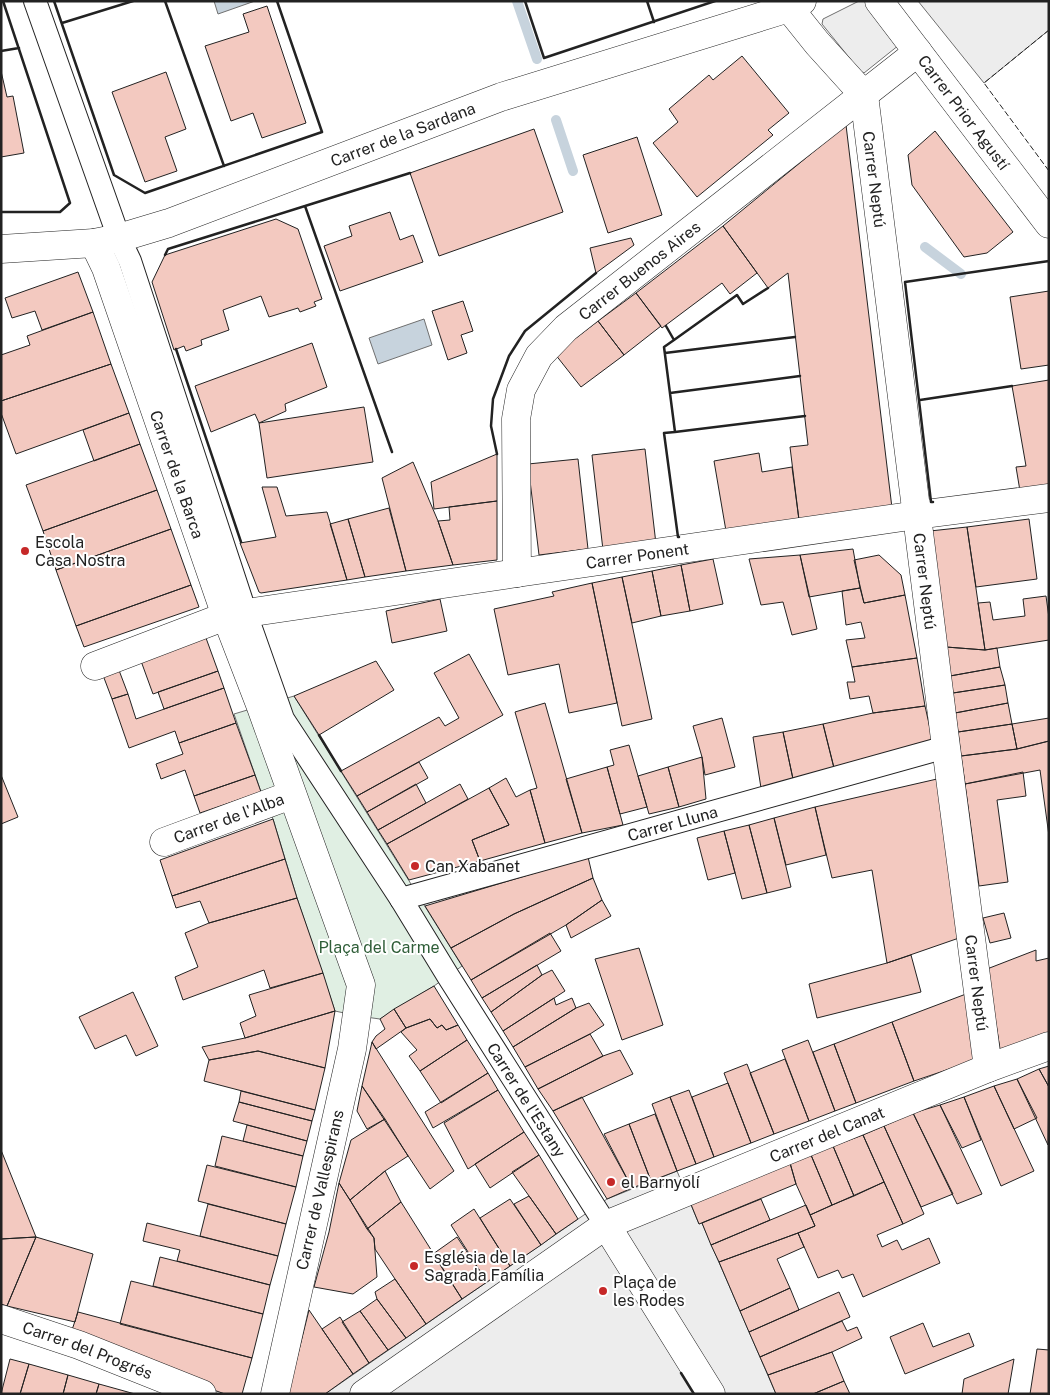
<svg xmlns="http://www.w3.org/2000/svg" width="1050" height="1395" font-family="'Public Sans',sans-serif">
	<rect width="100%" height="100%" fill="#fff"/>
	<path fill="#e0efe3" stroke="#6f6f6f" d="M294 696 462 966 434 986 380 1019 358 1016 335 1011 297 898 273 819 261 792 234 714Z"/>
	<path fill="#ededed" stroke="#6f6f6f" d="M859 1H868L899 45 864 73 860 71 822 24 823 19Z
		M918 1H1049V30L984 83Z
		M677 1171 699 1224 702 1223 776 1394H325L607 1199Z"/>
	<path fill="#c7d3dd" stroke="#6f6f6f" d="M214 1H255L218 14Z
		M424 319 432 345 378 364 369 338Z"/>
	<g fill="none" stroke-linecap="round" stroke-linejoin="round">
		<path stroke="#c7d3dd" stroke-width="10" d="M517 1 537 59
			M556 120 573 171
			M925 247 961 274"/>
	</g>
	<path fill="#f3c9c0" stroke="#222" d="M267 6 306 123 262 138 253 113 231 121 205 46 249 32 243 14Z
		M742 56 789 113 768 130 773 135 697 197 653 143 678 122 669 109 709 75 713 80Z
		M1 71 7 97 13 96 24 153 1 157Z
		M166 72 186 129 165 137 177 171 145 182 112 92Z
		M846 125 892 508 799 520 790 447 808 445 788 273 768 288 723 226Z
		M534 129 563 212 439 256 410 173Z
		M935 131 1013 232 987 253 964 257 912 185 908 155Z
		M637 137 662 215 608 233 583 155Z
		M390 212 400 240 413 235 423 262 340 291 324 246 352 236 349 226Z
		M276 219 298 229 322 299 314 302 316 306 300 312 298 308 269 317 261 296 223 310 229 330 201 340 202 345 186 351 184 346 174 350 152 282 165 255Z
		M723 226 757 273 730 294 722 283 662 328 636 293Z
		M631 238 634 245 596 273 590 248Z
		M78 272 93 312 42 330 35 311 12 318 5 298Z
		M1049 291V365L1021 369 1010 297Z
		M636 293 661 326 624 355 598 321Z
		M463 301 473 331 461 335 467 353 448 360 432 311Z
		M93 312 111 364 1 401V355L30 345 27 336Z
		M598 321 624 355 581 387 555 354Z
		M312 343 327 387 285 404 286 411 259 423 255 414 211 432 195 386Z
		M111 364 129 413 16 454 1 413V401Z
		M1049 380V486L1020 491 1016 467 1026 466 1012 386Z
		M364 407 373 462 267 478 259 423Z
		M129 413 140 444 94 461 83 430Z
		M140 444 157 490 43 531 26 485Z
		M645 449 656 544 603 550 592 455Z
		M759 453 762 472 792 467 799 520 726 531 714 461Z
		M497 454V501L434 509 431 482Z
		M578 459 588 549 539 555 528 464Z
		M413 462 438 521 453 565 406 571 382 478Z
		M262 487H277L286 516 327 512 347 580 261 593 259 592 240 543 276 537Z
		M157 490 171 529 56 570 43 531Z
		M497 501V560L453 565 438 521 450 520 449 507Z
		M389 508 406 571 365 577 348 519Z
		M348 519 365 577 347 580 330 524Z
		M1029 519 1037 579 976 587 967 527Z
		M967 527 985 650 946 647 930 531Z
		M171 529 191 585 76 626 56 570Z
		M853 549 860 588 809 597 800 555Z
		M800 555 817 629 792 635 783 602 761 605 749 559Z
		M879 555 901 575 905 595 864 603 854 560Z
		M713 559 723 604 690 611 681 565Z
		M681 565 690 611 661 616 652 571Z
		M652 571 661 616 632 623 622 577Z
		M622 577 652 719 622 726 592 583Z
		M592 583 617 703 569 713 559 664 508 675 494 609 554 596 552 592Z
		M191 585 199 607 84 647 76 626Z
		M860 588 864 603 905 595 917 658 852 667 846 640 865 638 861 622 846 625 842 591Z
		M1046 596 1049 618V640L985 650 978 603 990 602 993 620 1025 616 1023 599Z
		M440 599 447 631 392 643 386 611Z
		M206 638 218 671 153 694 141 661Z
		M946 647 985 650 997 648 1000 667 950 676Z
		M469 654 503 715 357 796 341 771 439 717 445 726 459 718 434 673Z
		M917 658 925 706 873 713 869 696 850 699 847 682H855L852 667Z
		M376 661 394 690 319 735 294 696Z
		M117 665 128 694 112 699 101 670Z
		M1000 667 1005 685 953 693 950 676Z
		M218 671 224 688 164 709 158 692Z
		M1005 685 1008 703 955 713 953 693Z
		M224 688 236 723 179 743 175 731 129 748 112 699 128 694 136 719Z
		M545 703 582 833 545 843 530 790 537 788 515 712Z
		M1008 703 1012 724 958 732 955 713Z
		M925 706 933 742 834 768 823 724 873 713Z
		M722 718 735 767 705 775 702 757 693 726Z
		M1049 718V741L1017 749 1012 724Z
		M236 723 255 775 194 796 185 770 161 779 156 764 183 754 179 743Z
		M823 724 834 768 793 779 783 732Z
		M1012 724 1017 749 961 756 958 732Z
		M783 732 793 779 761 788 753 737Z
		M1049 741V836L1040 770 965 784 961 756 1017 749Z
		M629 745 647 807 620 814 607 767 614 765 610 750Z
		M702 757 706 799 679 807 668 767Z
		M419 762 428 778 367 812 357 796Z
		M607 767 623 825 582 833 566 779Z
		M668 767 679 807 649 814 638 776Z
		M1023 772 1026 796 997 800 1008 882 979 886 965 784Z
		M1 775 18 817 1 824Z
		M255 775 261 792 200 813 194 796Z
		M506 778 516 797 530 790 545 843 480 861 472 840 509 825 489 788Z
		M937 779 959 938 887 963 872 870 832 878 815 807Z
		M416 784 426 803 378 830 367 812Z
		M460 784 468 799 387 844 378 830Z
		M489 788 509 825 472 840 480 861 409 880 387 844Z
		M815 807 826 855 786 865 774 818Z
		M774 818 791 887 767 893 749 825Z
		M273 819 285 859 172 896 160 860Z
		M749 825 767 893 742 899 724 831Z
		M724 831 735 873 708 880 697 838Z
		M588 857 593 878 514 914 451 948 425 906Z
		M285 859 297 898 209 923 200 901 176 908 172 896Z
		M593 878 602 900 566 925 471 980 451 948 514 914Z
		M297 898 323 973 270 988 264 970 183 1000 175 977 198 967 185 933 209 923Z
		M602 900 611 916 571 938 566 925Z
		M1004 913 1011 938 990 943 983 918Z
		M550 933 561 951 482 998 471 980Z
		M639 948 663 1025 622 1040 595 959Z
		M1036 950V961L1049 958V1032L1001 1055 987 969Z
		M911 955 921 992 817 1018 809 984 887 963Z
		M537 965 542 975 491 1012 482 998Z
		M552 970 565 991 503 1031 491 1012 542 975Z
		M323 973 335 1011 245 1038 240 1023 256 1016 249 995Z
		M434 986 458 1025 446 1030 442 1025 437 1028 430 1019 406 1028 394 1009Z
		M133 992 158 1046 136 1056 126 1035 95 1049 79 1017Z
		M966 994 976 1060 914 1081 892 1022Z
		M554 998 556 1005 572 998 576 1008 513 1047 503 1031Z
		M589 1003 604 1025 590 1034 525 1067 513 1047 576 1008Z
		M394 1009 406 1028 376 1049 372 1042 376 1036 385 1029 380 1019Z
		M335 1011 325 1068 258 1051 209 1060 202 1047 245 1038Z
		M430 1019 437 1028 442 1025 446 1030 458 1025 467 1040 420 1071 409 1056 417 1050 401 1032 406 1028Z
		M892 1022 914 1081 856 1103 834 1044Z
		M590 1034 603 1056 538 1089 525 1067Z
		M467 1040 488 1073 441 1103 420 1071Z
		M808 1040 835 1111 809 1121 782 1050Z
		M372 1042 454 1171 430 1189 362 1086Z
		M834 1044 856 1103 835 1111 813 1052Z
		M620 1050 633 1074 553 1111 538 1089 603 1056Z
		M258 1051 325 1068 315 1110 204 1081 209 1060Z
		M785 1059 809 1121 774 1134 750 1073Z
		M747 1064 774 1134 751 1143 724 1073Z
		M1049 1066V1087L1039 1069Z
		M1039 1069 1049 1087 1048 1145 1017 1079Z
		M488 1073 498 1090 433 1128 425 1112Z
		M1017 1079 1037 1118 1014 1129 994 1086Z
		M728 1083 751 1143 714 1157 692 1097Z
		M362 1086 385 1119 367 1129 357 1111Z
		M994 1086 1034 1171 1001 1186 964 1097Z
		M498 1090 524 1132 468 1169 444 1123Z
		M689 1090 714 1157 696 1164 670 1097Z
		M241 1091 315 1110 312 1121 239 1102Z
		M582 1097 632 1188 607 1199 553 1111Z
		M670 1097 696 1164 677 1171 652 1104Z
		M964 1097 981 1140 962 1148 940 1105Z
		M239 1102 312 1121 307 1141 233 1121Z
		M940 1105 982 1194 957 1204 913 1113Z
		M913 1113 953 1194 921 1207 884 1126Z
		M655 1114 677 1171 651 1181 629 1124Z
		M385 1119 408 1156 385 1171 350 1200 339 1183 351 1140Z
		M629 1124 651 1181 632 1188 604 1134Z
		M247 1125 307 1141 303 1156 243 1141Z
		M884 1126 924 1214 903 1224 863 1135Z
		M524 1132 539 1155 490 1188 475 1164Z
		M863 1135 884 1182 854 1196 833 1146Z
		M222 1136 303 1156 296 1187 215 1166Z
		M833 1146 854 1196 832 1205 811 1155Z
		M1 1150 36 1237 1 1239Z
		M539 1155 578 1219 556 1234 512 1172Z
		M811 1155 832 1205 810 1215 796 1184 790 1163Z
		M790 1163 796 1184 699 1224 690 1202Z
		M207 1165 296 1187 286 1224 198 1201Z
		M385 1171 401 1202 367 1229 350 1200Z
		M884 1182 903 1224 877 1235 882 1247 897 1240 902 1250 929 1238 940 1263 863 1297 853 1274 842 1278 838 1270 818 1278 798 1233 815 1226 810 1215Z
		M339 1183 374 1238 377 1277 353 1294 314 1287 329 1232Z
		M529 1196 556 1234 541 1245 514 1204Z
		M510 1199 541 1245 510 1266 480 1218Z
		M761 1199 770 1220 711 1245 702 1223Z
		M401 1202 462 1299 426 1324 395 1279 375 1249 374 1238 367 1229Z
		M208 1204 286 1224 278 1256 200 1236Z
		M806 1205 815 1226 798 1233 719 1262 711 1245Z
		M474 1209 510 1266 487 1282 451 1225Z
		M147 1223 278 1256 270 1285 177 1261 180 1250 143 1241Z
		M798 1233 804 1247 777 1259 790 1288 740 1311 719 1262Z
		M36 1237 7 1306 1 1304V1239Z
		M36 1237 93 1254 75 1322 7 1306Z
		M457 1237 487 1282 462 1299 433 1254Z
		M160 1257 270 1285 263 1314 153 1286Z
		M395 1279 426 1324 406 1338 377 1299 375 1292Z
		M131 1281 263 1314 252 1358 120 1324Z
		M790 1288 799 1310 749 1332 740 1311Z
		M839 1292 850 1317 760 1357 749 1332Z
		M377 1299 406 1338 388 1350 360 1311Z
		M309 1310 353 1374 325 1394H288Z
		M360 1311 388 1350 369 1363 342 1322Z
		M78 1312 252 1358 242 1394H225L69 1339Z
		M340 1317 369 1363 353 1374 322 1329Z
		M842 1321 847 1331 857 1327 862 1338 832 1352 768 1375 760 1357Z
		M923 1323 933 1347 969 1333 974 1346 905 1374 890 1337Z
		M1037 1349 1049 1350V1394H1030Z
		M832 1352 844 1381 813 1394H776L768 1375Z
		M10 1359 29 1364 20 1394H1Z
		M1014 1359 1008 1394H962L964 1379Z
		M29 1364 68 1375 63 1394H20Z
		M68 1375 99 1384 96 1394H63Z
		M844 1381 850 1394H813Z
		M99 1384 135 1394H96Z"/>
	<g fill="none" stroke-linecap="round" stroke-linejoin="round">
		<defs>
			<g id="pedestrian">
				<path id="s1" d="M35 1 119 238 130 261 246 614 283 719 401 899 448 976 606 1225"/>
				<path id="s2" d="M401 899 946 747"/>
			</g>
			<g id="minor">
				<path id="s3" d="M879 1 1049 224"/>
				<path id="s4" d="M789 8 817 43 864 95 946 747 988 1068"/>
				<path id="s5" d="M94 243 106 268 226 616 261 707 361 985 352 1049 275 1394"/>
				<path id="s6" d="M517 573 516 419 521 390 539 356 566 328 918 52"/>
				<path id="s7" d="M95 666 226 616 517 573 917 515 1049 498"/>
				<path id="s8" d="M164 842 291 795"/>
				<path d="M606 1225 711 1394"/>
				<path id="s9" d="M1 1319 79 1345 202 1394"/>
				<path id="s10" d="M364 1394 606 1225 988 1068 1049 1046"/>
			</g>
			<g id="tertiary">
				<path id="s11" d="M1 249 94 243 119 238 169 223 501 97 789 8 802 1"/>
			</g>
		</defs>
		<use href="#pedestrian" stroke="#222" stroke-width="24"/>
		<use href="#minor" stroke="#222" stroke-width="29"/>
		<use href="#tertiary" stroke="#222" stroke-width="29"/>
		<use href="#pedestrian" stroke="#fff" stroke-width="22"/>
		<use href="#minor" stroke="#fff" stroke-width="28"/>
		<use href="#tertiary" stroke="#fff" stroke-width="28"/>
		<path stroke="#222" stroke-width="1" stroke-dasharray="6 2.5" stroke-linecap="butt" d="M1049 30 984 83 1049 171"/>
		<path stroke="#222" stroke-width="2.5" d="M54 1 114 175 145 193 322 132 277 1
			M165 1 224 166
			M525 1 544 58 715 1
			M647 1 654 22
			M62 23 133 1
			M1 51 19 48
			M1 212H60L70 203 3 1
			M165 255 168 249 305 206
			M666 326 674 340 737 295 743 304 768 288
			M674 340 664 347 675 432 664 433 678 537H679
			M176 349 241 542
			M665 353 795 337
			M670 393 800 376
			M920 400 1012 386
			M675 432 805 416
			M392 452 305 206 410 173
			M497 454 491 426 493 399 509 356 525 331 596 273
			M933 502H931L905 282 1049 261
			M319 735 341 771
			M681 1373 694 1394"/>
	</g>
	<g fill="#c62828" stroke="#fff" stroke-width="2">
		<circle cx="25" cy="551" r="5"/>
		<circle cx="415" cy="866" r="5"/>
		<circle cx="611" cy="1182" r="5"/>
		<circle cx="414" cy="1266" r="5"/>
		<circle cx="603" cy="1291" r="5"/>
	</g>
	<g text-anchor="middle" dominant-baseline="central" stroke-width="4" stroke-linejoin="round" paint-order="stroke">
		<g font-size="16" fill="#222" stroke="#fff">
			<text stroke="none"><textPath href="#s3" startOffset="140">Carrer Prior Agustí</textPath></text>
			<text stroke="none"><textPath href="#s11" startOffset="421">Carrer de la Sardana</textPath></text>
			<text stroke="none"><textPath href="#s4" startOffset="200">Carrer Neptú</textPath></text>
			<text stroke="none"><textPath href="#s6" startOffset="354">Carrer Buenos Aires</textPath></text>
			<text stroke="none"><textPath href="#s5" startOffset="246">Carrer de la Barca</textPath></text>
			<text stroke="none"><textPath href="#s7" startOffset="556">Carrer Ponent</textPath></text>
			<text stroke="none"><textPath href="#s4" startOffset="605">Carrer Neptú</textPath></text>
			<text stroke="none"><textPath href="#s8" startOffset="69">Carrer de l'Alba</textPath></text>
			<text stroke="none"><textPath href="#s2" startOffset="282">Carrer Lluna</textPath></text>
			<text stroke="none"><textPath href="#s4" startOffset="1010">Carrer Neptú</textPath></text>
			<text stroke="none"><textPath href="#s1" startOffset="1212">Carrer de l'Estany</textPath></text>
			<text stroke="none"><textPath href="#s10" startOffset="534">Carrer del Canat</textPath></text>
			<text transform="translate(320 1190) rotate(-77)">Carrer de Vallespirans</text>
			<text stroke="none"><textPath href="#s9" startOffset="92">Carrer del Progrés</textPath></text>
		</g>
		<g font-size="16" fill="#222" stroke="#fff" text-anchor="start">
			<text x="35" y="542">Escola<tspan x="35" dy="18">Casa Nostra</tspan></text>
			<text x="425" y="866">Can Xabanet</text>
			<text x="621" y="1182">el Barnyolí</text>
			<text x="424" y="1257">Església de la<tspan x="424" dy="18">Sagrada Família</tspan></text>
			<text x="613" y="1282">Plaça de<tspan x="613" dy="18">les Rodes</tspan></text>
		</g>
		<g font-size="16" fill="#2f5e38" stroke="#fff">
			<text x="379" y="947">Plaça del Carme</text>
		</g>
	</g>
	<rect width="1050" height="1395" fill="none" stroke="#222222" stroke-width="5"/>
</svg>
